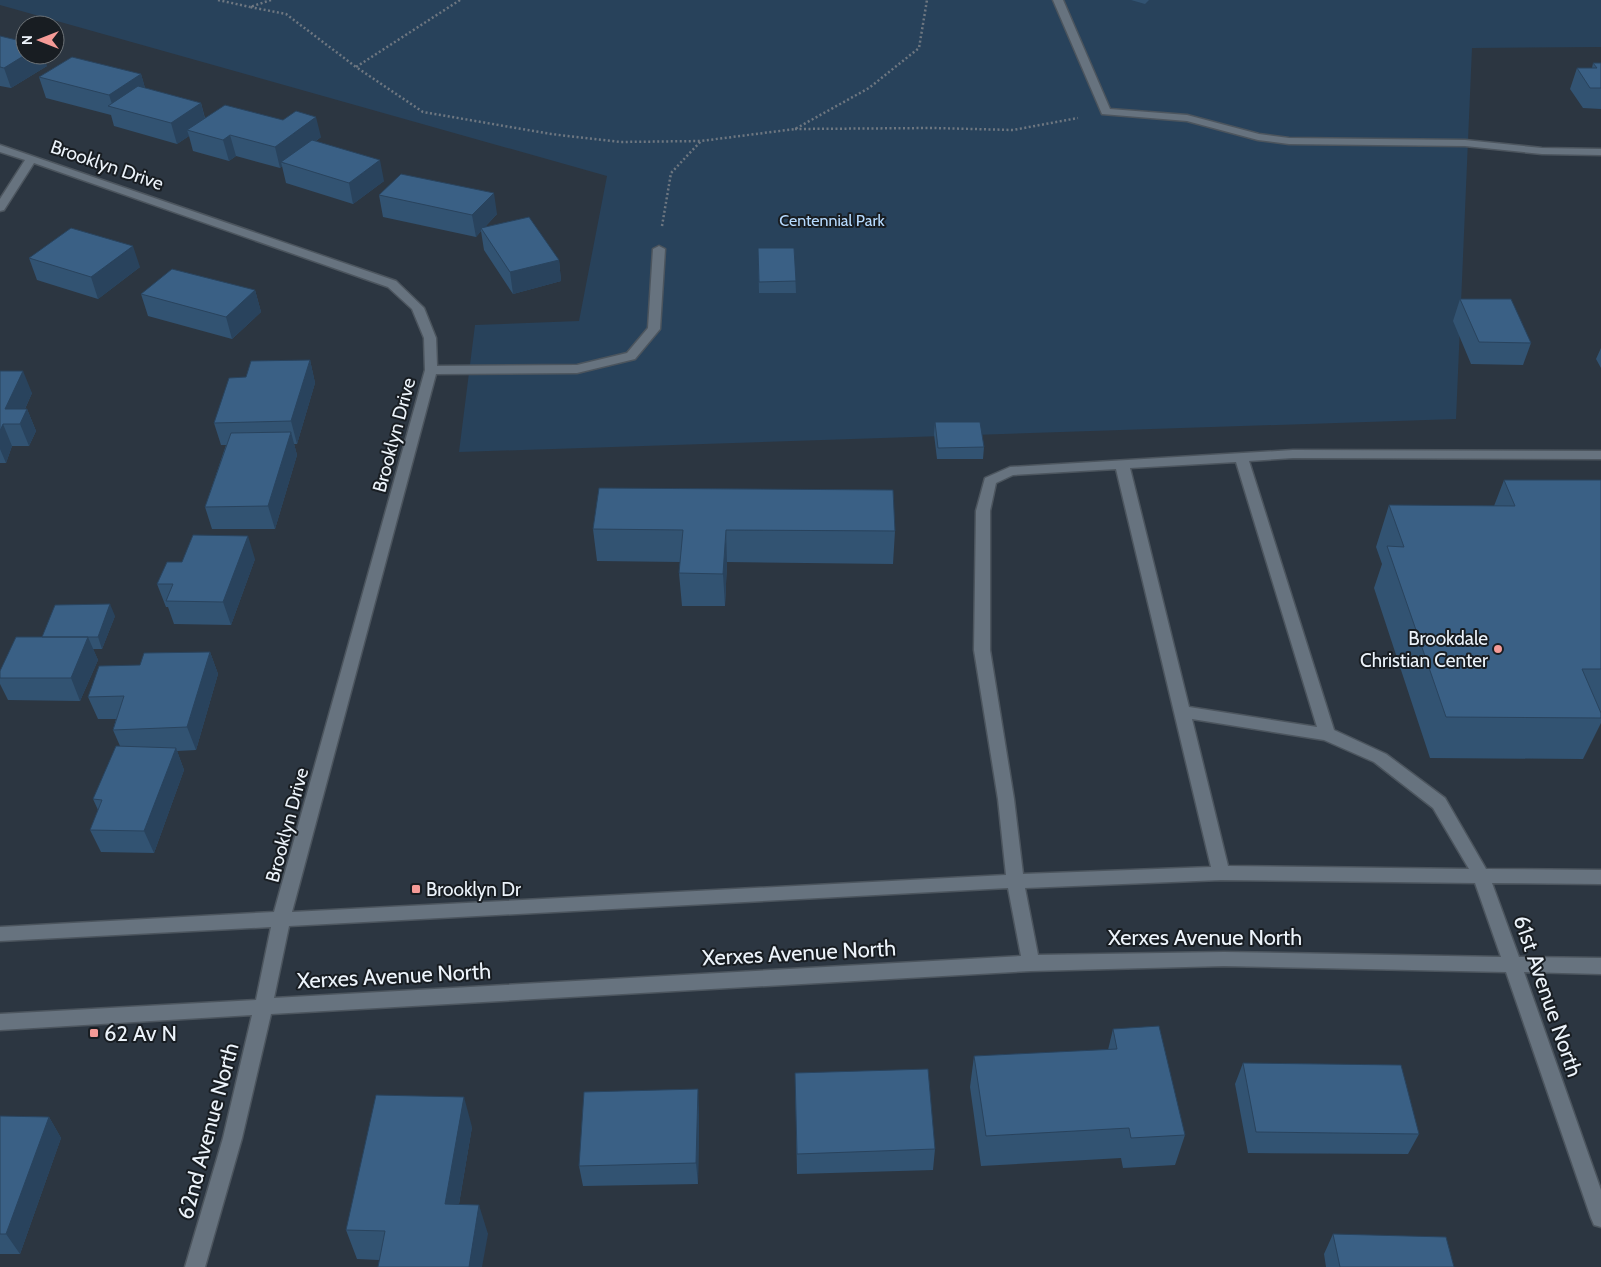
<svg xmlns="http://www.w3.org/2000/svg" width="1601" height="1267" font-family="Cabin,sans-serif">
	<rect width="100%" height="100%" fill="#2c3641"/>
	<path fill="#28425b" d="M0 0H1601V47L1472 48 1456 419 459 452 475 325 579 321 607 176 0 5Z"/>
	<g fill="none" stroke-linecap="round" stroke-linejoin="round">
		<defs>
			<path id="minor" d="M1053 0H1063L1110 109 1187 115 1259 134 1289 138 1465 140 1542 148 1601 149V155L1542 154 1465 146 1289 144 1258 140 1187 121 1102 114Z
				M0 145 396 281 424 308 436 338 437 366 577 365 627 353 648 328 653 249 659 246 665 249 660 329 635 359 577 373 436 374 292 912 1006 875 998 799 974 650 976 511 985 478 1010 467 1293 450 1601 451V459L1293 458 1249 461 1334 730 1386 754 1445 798 1486 869 1601 870V884L1492 883 1519 957 1601 958V974L1524 972 1601 1190V1227L1594 1225 1591 1218 1506 972 1224 966 1031 971 271 1014 242 1138 205 1267H185L223 1138 252 1015 0 1030V1014L256 1000 271 927 0 941V927L274 912 425 370 424 338 412 309 388 287 34 163 4 210 0 211V199L25 160 0 152ZM1236 462 1317 727 1189 707 1130 468ZM1116 469 1211 867 1023 874 1014 799 990 650V511L996 483 1013 475ZM1192 719 1324 740 1374 762 1433 808 1469 869 1228 866ZM1221 880 1475 883 1501 957 1224 952 1038 955 1025 888ZM1008 888 1021 956 274 998 289 926Z"/>
		</defs>
		<use href="#minor" stroke="#4c555e" stroke-width="3"/>
		<path stroke="#6e7781" stroke-width="2.5" stroke-dasharray="2 2.5" stroke-linecap="butt" d="M218 0 250 7
			M271 0 250 7 286 14 356 67
			M460 0 356 67 423 112 551 134 620 142 701 141
			M795 129 933 128 1013 130 1078 118
			M662 226 671 173 701 141 795 129 869 88 919 48 927 0"/>
		<use href="#minor" fill="#67737f" fill-rule="evenodd"/>
	</g>
	<path fill="#325372" d="M1131 0H1149L1145 4Z
		M0 36 47 66 11 88 0 86Z
		M1593 63H1601V109L1583 108 1570 89 1577 68H1592Z
		M141 74 145 88 201 103 205 118 321 137 316 141 384 181 353 204 286 183 282 166 280 168 236 156 229 161 193 151 189 136 177 144 114 126 111 115 46 98 39 77Z
		M379 195 497 214 484 228 559 260 561 281 513 294 484 250 481 231 476 237 383 217Z
		M758 248H794L796 293H759Z
		M29 258 140 267 98 299 37 280Z
		M255 290 261 312 232 339 148 316 141 294Z
		M1460 299 1531 343 1523 365 1471 364 1453 321Z
		M1601 348V368L1596 359Z
		M310 360 315 383 297 444H294L297 455 275 529H212L205 507 226 445H221L214 423 246 377Z
		M0 371 32 393 25 409H27L36 431 29 446H12L6 463H0Z
		M935 422 984 447 983 459H937L934 434Z
		M1504 480H1601V711H1600L1601 713V723L1583 759 1430 758 1374 588 1382 564 1376 547 1389 505 1494 506Z
		M593 529 895 531 893 564 727 562 725 606H682L679 573 680 562 597 561Z
		M255 559 231 625 174 624 168 607H166L157 584 182 562Z
		M115 616 102 649H93L98 660 80 701 8 700 0 684V671L42 637Z
		M210 652 218 674 196 750 177 751 184 770 154 853 101 852 90 830 98 810 93 799 120 746 113 730 116 719H98L88 697 140 665Z
		M1113 1029 1185 1135 1175 1165 1123 1168 1121 1158 981 1166 970 1087 974 1056 1108 1050Z
		M1243 1063 1419 1134 1408 1154 1248 1153 1235 1084Z
		M795 1073 935 1149 933 1170 797 1174Z
		M699 1110 698 1184 583 1186 579 1166Z
		M0 1116 49 1117 61 1138 20 1254H0Z
		M472 1127 459 1204 488 1234 379 1260 357 1259 346 1230Z
		M1333 1234 1454 1267H1326L1324 1254Z"/>
	<path fill="#29435d" d="M25 55H43L47 66 11 88 4 68Z
		M141 74 147 95 113 107 109 95Z
		M201 103 206 124 187 130 189 136 177 144 171 123Z
		M316 117 321 137 285 164 281 162 282 166 280 168 275 147Z
		M230 135 236 156 229 161 223 140Z
		M380 160 384 181 353 204 349 183Z
		M494 193 497 214 482 230 481 228V231L476 237 472 215Z
		M133 246 140 267 98 299 91 277Z
		M559 260 561 281 513 294 510 272Z
		M255 290 261 312 232 339 226 317Z
		M310 360 315 383 297 444 291 421Z
		M23 371 32 393 18 424 5 409Z
		M27 409 36 431 29 446 20 424Z
		M3 424 12 446 6 463 0 449V431Z
		M291 432 297 455 275 529 268 506Z
		M726 530 727 562 725 606 723 574Z
		M248 536 255 559 231 625 223 602Z
		M110 604 115 616 102 649 98 637Z
		M88 637 98 660 80 701 71 678Z
		M210 652 218 674 196 750 187 727Z
		M176 748 184 770 154 853 144 831Z
		M698 1089 699 1110 698 1184 696 1163Z
		M464 1097 472 1127 454 1233 445 1204Z
		M49 1117 61 1138 20 1254 6 1234Z
		M479 1205 488 1234 482 1267H469Z"/>
	<path fill="#3a6085" stroke="#29435d" d="M0 36 25 42V55L4 68 0 67Z
		M72 57 141 74 109 95 39 77Z
		M1593 63H1601V88H1590L1577 68H1597Z
		M138 86 201 103 171 123 108 106Z
		M225 105 283 120 296 111 316 117 275 147 230 135 223 140 187 130Z
		M312 140 380 160 349 183 281 162Z
		M401 174 494 193 472 215 379 195Z
		M529 217 559 260 510 272 481 228Z
		M71 228 133 246 91 277 29 258Z
		M758 248H794L796 281 759 282Z
		M172 269 255 290 226 317 141 294Z
		M1460 299H1511L1531 343 1479 342Z
		M310 360 291 421 214 423 229 378 246 377 251 361Z
		M0 371H23L5 409H27L20 424H3L0 431Z
		M935 422H980L984 447 938 448Z
		M291 432 268 506 205 507 231 433Z
		M1504 480H1601V669H1582L1601 713V718L1446 717 1387 546 1404 547 1389 505 1515 506Z
		M599 488 893 490 895 531 726 530 723 574 679 573 683 530 593 529Z
		M193 535 248 536 223 602 166 601 173 584H157L167 562H182Z
		M110 604 98 637H42L55 605Z
		M16 637H88L71 678H0V671Z
		M210 652 187 727 113 730 124 696 88 697 99 666 140 665 144 653Z
		M116 746 176 748 144 831 90 830 102 800 93 799Z
		M1159 1026 1185 1135 1131 1138 1129 1128 986 1136 974 1056 1117 1049 1113 1029Z
		M1243 1063 1401 1065 1419 1134 1256 1132Z
		M928 1069 935 1149 797 1154 795 1073Z
		M698 1089 696 1163 579 1166 584 1092Z
		M376 1095 464 1097 445 1204 479 1205 469 1267H378L385 1231 346 1230Z
		M0 1116 49 1117 6 1234H0Z
		M1333 1234 1446 1237 1454 1267H1340Z"/>
	<g fill="#f59b97" stroke="#181d22" stroke-width="2">
		<circle cx="1498" cy="649" r="5"/>
		<rect x="411" y="884" width="10" height="10" rx="2.5"/>
		<rect x="89" y="1028" width="10" height="10" rx="2.5"/>
	</g>
	<g text-anchor="middle" dominant-baseline="central" stroke-width="4" stroke-linejoin="round" paint-order="stroke">
		<g font-size="16" fill="#b7dbff" stroke="#181d22">
			<text x="832" y="220">Centennial Park</text>
		</g>
		<g font-size="19" fill="#ecf3fa" stroke="#181d22">
			<text transform="translate(107 165) rotate(19)">Brooklyn Drive</text>
			<text transform="translate(394 435) rotate(-75)">Brooklyn Drive</text>
			<text transform="translate(287 825) rotate(-75)">Brooklyn Drive</text>
		</g>
		<g font-size="19" fill="#ecf3fa" stroke="#181d22" text-anchor="end">
			<text x="1488" y="638">Brookdale<tspan x="1488" dy="22">Christian Center</tspan></text>
			<text x="426" y="889" text-anchor="start">Brooklyn Dr</text>
		</g>
		<g font-size="22" fill="#ecf3fa" stroke="#181d22">
			<text x="1205" y="937">Xerxes Avenue North</text>
			<text transform="translate(799 953) rotate(-3)">Xerxes Avenue North</text>
			<text transform="translate(394 976) rotate(-3)">Xerxes Avenue North</text>
			<text transform="translate(1548 996) rotate(71)">61st Avenue North</text>
			<text transform="translate(208 1131) rotate(-75)">62nd Avenue North</text>
		</g>
		<g font-size="22" fill="#ecf3fa" stroke="#181d22" text-anchor="start">
			<text x="104" y="1033">62 Av N</text>
		</g>
	</g>
	<g transform="translate(40 40) rotate(270)"><circle r="24" fill="#181d22" stroke="#6d7378"/>
	<path d="M0-4L9 19L0 12L-9 19Z" fill="#f59b97"/>
	<text y="-8" font-size="14" font-weight="bold" text-anchor="middle" fill="#ecf3fa">N</text>
	</g>
</svg>
